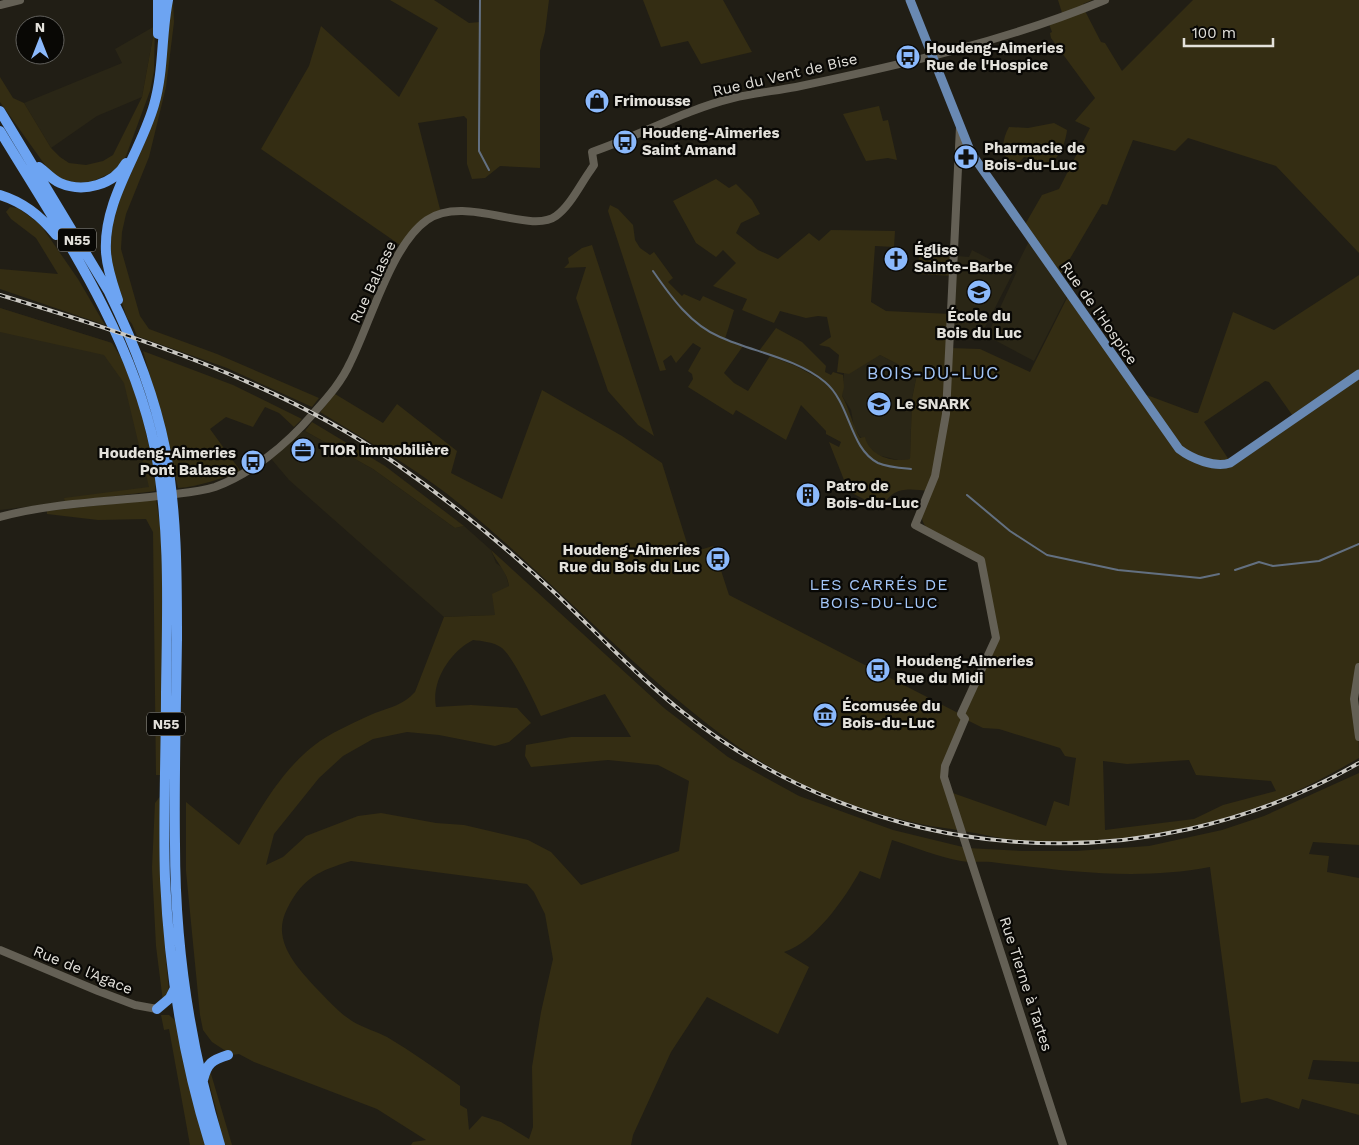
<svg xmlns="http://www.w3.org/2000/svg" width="1359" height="1145" font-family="'Work Sans',sans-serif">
	<rect width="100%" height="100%" fill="#211e15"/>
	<path fill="#2a2616" d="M155 26 142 97 97 116 51 148 24 103 122 63 115 49Z
		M1029 241 1067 296 1034 361 987 336 1017 271 1015 269 982 333 953 332 957 256 969 257 972 250 1001 265 1002 263 1015 269Z
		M0 308 112 343 126 366 156 478 155 491 0 510Z
		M880 355 917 374 912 399 910 459 902 461 877 455 867 447 854 427 851 410 842 396 845 361Z
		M305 431 373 469 455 528 464 526 491 550 496 563 504 569 509 586 495 615 444 617 289 480 268 455 295 434Z"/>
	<path fill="#342d13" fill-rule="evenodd" d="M171 0H173L174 22 166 87 149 157 126 214 122 232 121 249 140 316 149 329 217 354 319 398 312 407 227 368 137 336 132 324 127 318 114 279 109 249 114 210 153 115Z
		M390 0H434L469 23 480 22V0H549L545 32 540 51V168L500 166 485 178 472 179 467 164V119L464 116 418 123 441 213 434 216 403 247 261 149 309 66 321 26 399 97 438 28Z
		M643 0H723L752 52 701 64 688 41 661 47Z
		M1058 0H1092L1083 4 1084 9 1101 42 1105 43 1122 71 1193 0H1359V253L1276 166 1188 138 1175 151 1133 140 1107 205 1102 204 1058 279 1023 228 1042 195 1059 189 1090 128 1075 121 1095 98 1051 38 1050 33 1052 32 1048 21 1063 16Z
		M155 26 154 71 150 91 126 156 115 171 91 182 76 183 63 180 50 172 0 102V77L13 98 24 103 51 148 60 157 69 163 86 165 103 161 113 155 142 97Z
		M879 106 883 121 888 120 897 160 888 158 866 161 843 114Z
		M1054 123 1067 130C1066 140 1060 161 1048 162 1041 163 1032 158 1024 157L1016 166 1009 163C1001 152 1002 139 1009 127L1028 128Z
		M716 179 729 188 736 184 752 200 760 214 741 223 736 233 758 250 778 259 809 233 819 241 831 230 895 231 894 247 875 246 871 302 886 311 951 314 949 348 980 349 1030 372 1069 294 1136 391 1195 413H1198L1233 312 1274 330 1359 275V667L1357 671 1359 758C1333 773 1307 787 1279 799 1201 831 1111 845 1027 841 1005 840 984 834 962 831 948 828 934 827 921 824 858 811 792 784 740 748 633 673 548 573 446 493 406 463 363 438 320 412L335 394 383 423 397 404 457 451 451 473 502 499 542 390 622 436 662 463 690 553 713 546 729 595 960 714 996 638 981 560C967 552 921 535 922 517 922 509 928 499 930 491 906 489 894 486 881 508L850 492 851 489 846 485 829 442 839 447 841 442 826 434V431L801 405 786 440 736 410 733 415 688 387 693 379 692 374 688 371 701 348 693 343 676 363 671 355 663 361 666 370 660 371 608 211 610 205 618 209 633 225 635 240 640 248 650 255 654 252 673 278 668 282 682 296 684 294 700 301 703 296 734 310 725 339 743 346 724 373 734 383 748 391 770 356 796 366 825 382 797 365 759 351 776 328 802 342 826 366 825 372 831 375 833 372 843 375 844 387 842 396C850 410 852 424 860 438L865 437C869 456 893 463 910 459L912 399 917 374 880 355 849 374 837 372 839 355 829 347 819 345 831 337 827 317 818 316 806 318 780 311 774 323 742 310 747 299 713 286 736 263 723 250 716 257 696 243 673 201ZM1265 381 1269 382 1295 419 1231 463 1204 422ZM965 719 983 728 999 729 1060 748 1065 756 1076 758 1069 806 1054 801 1046 826 947 791 945 766ZM1189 760 1196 775 1271 781 1276 791 1223 805 1194 819 1105 830 1103 761 1127 764Z
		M10 207 18 208 40 224 78 279 105 325 0 289V269L58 274 36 238 11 219 6 212Z
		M592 245 654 436 638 425 608 391 576 298 586 267 564 268 569 263 568 258 582 248Z
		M919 249 954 251 953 276 918 274Z
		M0 308 112 343 126 366 139 401 156 478 155 491 65 502 64 498 149 487 124 383 104 355 0 332Z
		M143 351 233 385 302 419 294 427 279 413 265 407 253 427 226 417 210 429 242 473C220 477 201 487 178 488L160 412Z
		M312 422 385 466 464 526 455 528 373 469 305 431Z
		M156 499 162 537 163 575 162 775H156L153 532 146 519 98 520 47 514V511Z
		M491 550 664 708 728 757 799 796 893 830 967 848 1023 851H1076L1149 846 1222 830 1264 816 1359 773V845L1313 842 1309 854 1329 856 1327 872 1359 878V1062L1313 1060 1308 1079 1359 1084V1115L1302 1099 1299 1109 1267 1098 1241 1103 1210 867C1136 881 1065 871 991 862 981 861 971 863 961 861 938 857 915 847 892 840L880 879 860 871C845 898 815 942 784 952L809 967 778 1034 707 997 671 1052 633 1135 631 1145H411L413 1142 426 1140 377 1109 254 1062 239 1054 232 1055 212 1042 203 1030 200 1015 186 871V802L239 845C260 809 284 766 320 741 337 730 357 721 375 713 391 707 403 705 415 692L444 617 495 615 492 594 509 586C507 571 497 564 491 550ZM473 640C482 641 494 642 502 648 514 658 534 701 541 716L605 694 631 737H571L526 745 525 756 531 767 608 760 658 765 689 781 679 851 581 885 551 852 528 840 464 825 436 823 381 813 358 816 306 836 283 857 266 865 274 834 319 778 343 756 373 739 407 732 439 735 495 746 509 742 531 723 517 708 471 705 436 707C431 681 450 652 473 640ZM351 861 527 884 534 892 545 914 553 959 541 1012 532 1067 533 1127 529 1139 501 1122 482 1116 469 1130 467 1109 460 1105V1086C436 1069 412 1052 387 1037 376 1031 363 1028 352 1021 338 1012 328 1000 316 988 296 966 271 940 287 909 303 877 319 871 351 861Z
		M162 794 165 949 169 992 163 1002 156 946 152 868 155 803Z
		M161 1015H169L176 1021 206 1145H190L169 1029 164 1030Z
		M209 1067 232 1145H223C220 1136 220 1127 218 1118 215 1100 207 1085 209 1067Z"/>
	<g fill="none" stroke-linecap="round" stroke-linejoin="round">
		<path stroke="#637081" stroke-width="2" d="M480 0 479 140V151L489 170
			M653 271C671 297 691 325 720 337 753 352 796 358 825 382 851 404 849 448 878 463 887 467 900 468 911 469
			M967 495 1010 531 1047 555 1118 570 1200 578 1219 574
			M1235 570 1259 562 1273 566 1319 561 1359 544"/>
		<path stroke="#646055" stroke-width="8" d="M0 5 20 0
			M960 127 946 414 935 476 915 525 981 560 996 638 961 714 965 719 945 766 944 777 1063 1145
			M0 517C51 503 106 502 158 496 177 493 197 493 215 487 251 474 287 444 312 415 326 399 341 383 350 363 370 324 391 245 427 220 465 194 530 235 556 216 570 206 580 185 590 171L594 165 592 152C639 136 684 110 733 98 754 93 775 91 796 87 900 65 1007 41 1105 0
			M1359 667 1354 699 1359 737
			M0 950 98 991 135 1005 157 1009"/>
		<path stroke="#6989b3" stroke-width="9" d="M910 0 971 153 1179 449C1192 459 1215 468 1230 463L1359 374"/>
		<path stroke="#6da4f2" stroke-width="10" d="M158 0V34
			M0 111 109 292C133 341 154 393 165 448 177 511 177 575 177 639 176 707 174 776 175 844 175 946 190 1048 220 1145
			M0 131C61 232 131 332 155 449 171 529 167 612 166 693 166 755 163 817 165 879 169 969 183 1059 210 1145
			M39 167C46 172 51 179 60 183 83 193 114 185 126 163
			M0 195C23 202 41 216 56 235
			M118 300C113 285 107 269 106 252 103 200 140 154 154 105 164 71 161 35 168 0
			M157 1009 170 998 175 988
			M203 1080C207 1063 212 1060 228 1055"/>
		<defs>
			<path id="rail" d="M0 295C137 337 277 381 395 463 452 503 506 547 556 594 597 633 636 675 680 710 875 866 1143 887 1359 763"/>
		</defs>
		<use href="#rail" stroke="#c9c7c1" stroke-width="4"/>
		<use href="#rail" stroke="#090805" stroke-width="2" stroke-dasharray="5.5" stroke-linecap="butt"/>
	</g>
	<defs>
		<symbol id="bus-disc" viewBox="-11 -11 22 22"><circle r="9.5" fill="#8bb9fc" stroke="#090805"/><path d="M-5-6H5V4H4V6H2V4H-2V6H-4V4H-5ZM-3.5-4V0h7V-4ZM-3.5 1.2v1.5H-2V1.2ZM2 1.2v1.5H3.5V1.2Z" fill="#111"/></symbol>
		<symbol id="shop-disc" viewBox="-11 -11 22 22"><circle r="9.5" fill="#8bb9fc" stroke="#090805"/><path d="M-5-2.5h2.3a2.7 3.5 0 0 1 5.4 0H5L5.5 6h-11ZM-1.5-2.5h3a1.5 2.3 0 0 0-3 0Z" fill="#111"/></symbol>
		<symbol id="pharmacy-disc" viewBox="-11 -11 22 22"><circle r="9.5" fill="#8bb9fc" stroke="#090805"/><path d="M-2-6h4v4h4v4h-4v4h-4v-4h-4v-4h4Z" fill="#111"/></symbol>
		<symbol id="church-disc" viewBox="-11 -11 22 22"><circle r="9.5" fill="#8bb9fc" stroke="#090805"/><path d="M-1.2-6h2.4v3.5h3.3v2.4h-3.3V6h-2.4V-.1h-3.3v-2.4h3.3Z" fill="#111"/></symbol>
		<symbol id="school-disc" viewBox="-11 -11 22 22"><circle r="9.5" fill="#8bb9fc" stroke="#090805"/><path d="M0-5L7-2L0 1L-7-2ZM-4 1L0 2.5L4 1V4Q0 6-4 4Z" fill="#111"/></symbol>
		<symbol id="office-disc" viewBox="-11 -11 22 22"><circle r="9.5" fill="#8bb9fc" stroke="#090805"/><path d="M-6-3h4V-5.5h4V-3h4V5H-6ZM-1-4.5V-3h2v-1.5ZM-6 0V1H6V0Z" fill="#111"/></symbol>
		<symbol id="building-disc" viewBox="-11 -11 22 22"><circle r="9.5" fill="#8bb9fc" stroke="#090805"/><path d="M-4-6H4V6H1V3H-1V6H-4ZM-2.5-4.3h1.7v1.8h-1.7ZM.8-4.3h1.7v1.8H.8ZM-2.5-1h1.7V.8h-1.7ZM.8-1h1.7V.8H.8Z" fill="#111"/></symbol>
		<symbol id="museum-disc" viewBox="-11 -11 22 22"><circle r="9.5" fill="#8bb9fc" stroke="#090805"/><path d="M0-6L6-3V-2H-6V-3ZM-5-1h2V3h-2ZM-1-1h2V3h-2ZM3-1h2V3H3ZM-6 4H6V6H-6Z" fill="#111"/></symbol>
	</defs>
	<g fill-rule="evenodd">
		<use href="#bus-disc" x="894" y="43" width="28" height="28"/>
		<use href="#shop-disc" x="583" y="87" width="28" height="28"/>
		<use href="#bus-disc" x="611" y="128" width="28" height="28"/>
		<use href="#pharmacy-disc" x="952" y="143" width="28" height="28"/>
		<use href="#church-disc" x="882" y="245" width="28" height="28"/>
		<use href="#school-disc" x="965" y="278" width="28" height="28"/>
		<use href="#school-disc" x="865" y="390" width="28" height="28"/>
		<use href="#office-disc" x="289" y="436" width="28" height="28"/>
		<use href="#bus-disc" x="239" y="448" width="28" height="28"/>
		<use href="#building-disc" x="794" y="481" width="28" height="28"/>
		<use href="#bus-disc" x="704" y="545" width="28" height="28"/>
		<use href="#bus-disc" x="864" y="656" width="28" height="28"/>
		<use href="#museum-disc" x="811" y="701" width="28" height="28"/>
	</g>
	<g text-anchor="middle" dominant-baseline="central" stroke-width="4.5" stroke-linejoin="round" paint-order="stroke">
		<g fill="#090805" stroke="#a2a09b" stroke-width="1">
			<rect x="58" y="228.5" width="38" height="23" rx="4"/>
			<rect x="147" y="712.5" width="38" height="23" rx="4"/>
		</g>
		<g font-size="14" font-weight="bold" fill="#e3e1db">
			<text x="77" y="240">N55</text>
			<text x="166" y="724">N55</text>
		</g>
		<g font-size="15" font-weight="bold" fill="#e3e1db" stroke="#090805" text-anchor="start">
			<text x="926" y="48">Houdeng-Aimeries<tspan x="926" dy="17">Rue de l'Hospice</tspan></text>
			<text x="614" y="101">Frimousse</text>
			<text x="642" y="133">Houdeng-Aimeries<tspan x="642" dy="17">Saint Amand</tspan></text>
			<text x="984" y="148">Pharmacie de<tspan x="984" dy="17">Bois-du-Luc</tspan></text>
			<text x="914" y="250">Église<tspan x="914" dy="17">Sainte-Barbe</tspan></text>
			<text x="979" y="316" text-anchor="middle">École du<tspan x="979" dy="17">Bois du Luc</tspan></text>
			<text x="896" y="404">Le SNARK</text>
			<text x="320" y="450">TIOR Immobilière</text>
			<text x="236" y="453" text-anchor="end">Houdeng-Aimeries<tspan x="236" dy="17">Pont Balasse</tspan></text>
			<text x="826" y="486">Patro de<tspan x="826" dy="17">Bois-du-Luc</tspan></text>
			<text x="700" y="550" text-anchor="end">Houdeng-Aimeries<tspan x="700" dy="17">Rue du Bois du Luc</tspan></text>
			<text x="896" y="661">Houdeng-Aimeries<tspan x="896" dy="17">Rue du Midi</tspan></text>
			<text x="842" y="706">Écomusée du<tspan x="842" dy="17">Bois-du-Luc</tspan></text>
		</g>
		<g font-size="15" fill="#e3e1db" stroke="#090805">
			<text transform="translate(785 75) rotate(-13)">Rue du Vent de Bise</text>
			<text transform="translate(373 282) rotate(-65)">Rue Balasse</text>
			<text transform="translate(1099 313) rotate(55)">Rue de l'Hospice</text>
			<text transform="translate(83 970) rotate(22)">Rue de l'Agace</text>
			<text transform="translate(1026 984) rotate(72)">Rue Tierne à Tartes</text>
		</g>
		<g font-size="16" letter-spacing="1" fill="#a4c6f8" stroke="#090805">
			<text x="879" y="584">LES CARRÉS DE<tspan x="879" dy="18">BOIS-DU-LUC</tspan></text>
		</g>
		<g font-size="18" letter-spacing="1" fill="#a4c6f8" stroke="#090805">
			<text x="933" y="372">BOIS-DU-LUC</text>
		</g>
	</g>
	<g transform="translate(40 40)"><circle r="24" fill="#090805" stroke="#605f5b"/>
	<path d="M0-4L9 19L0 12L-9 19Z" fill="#8bb9fc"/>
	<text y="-8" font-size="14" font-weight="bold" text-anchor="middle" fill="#e3e1db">N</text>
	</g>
	<path d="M1184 38v8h89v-8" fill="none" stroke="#e3e1db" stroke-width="2.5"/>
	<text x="1192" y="38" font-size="15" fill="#e3e1db" stroke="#090805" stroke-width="4" paint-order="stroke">100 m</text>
</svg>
